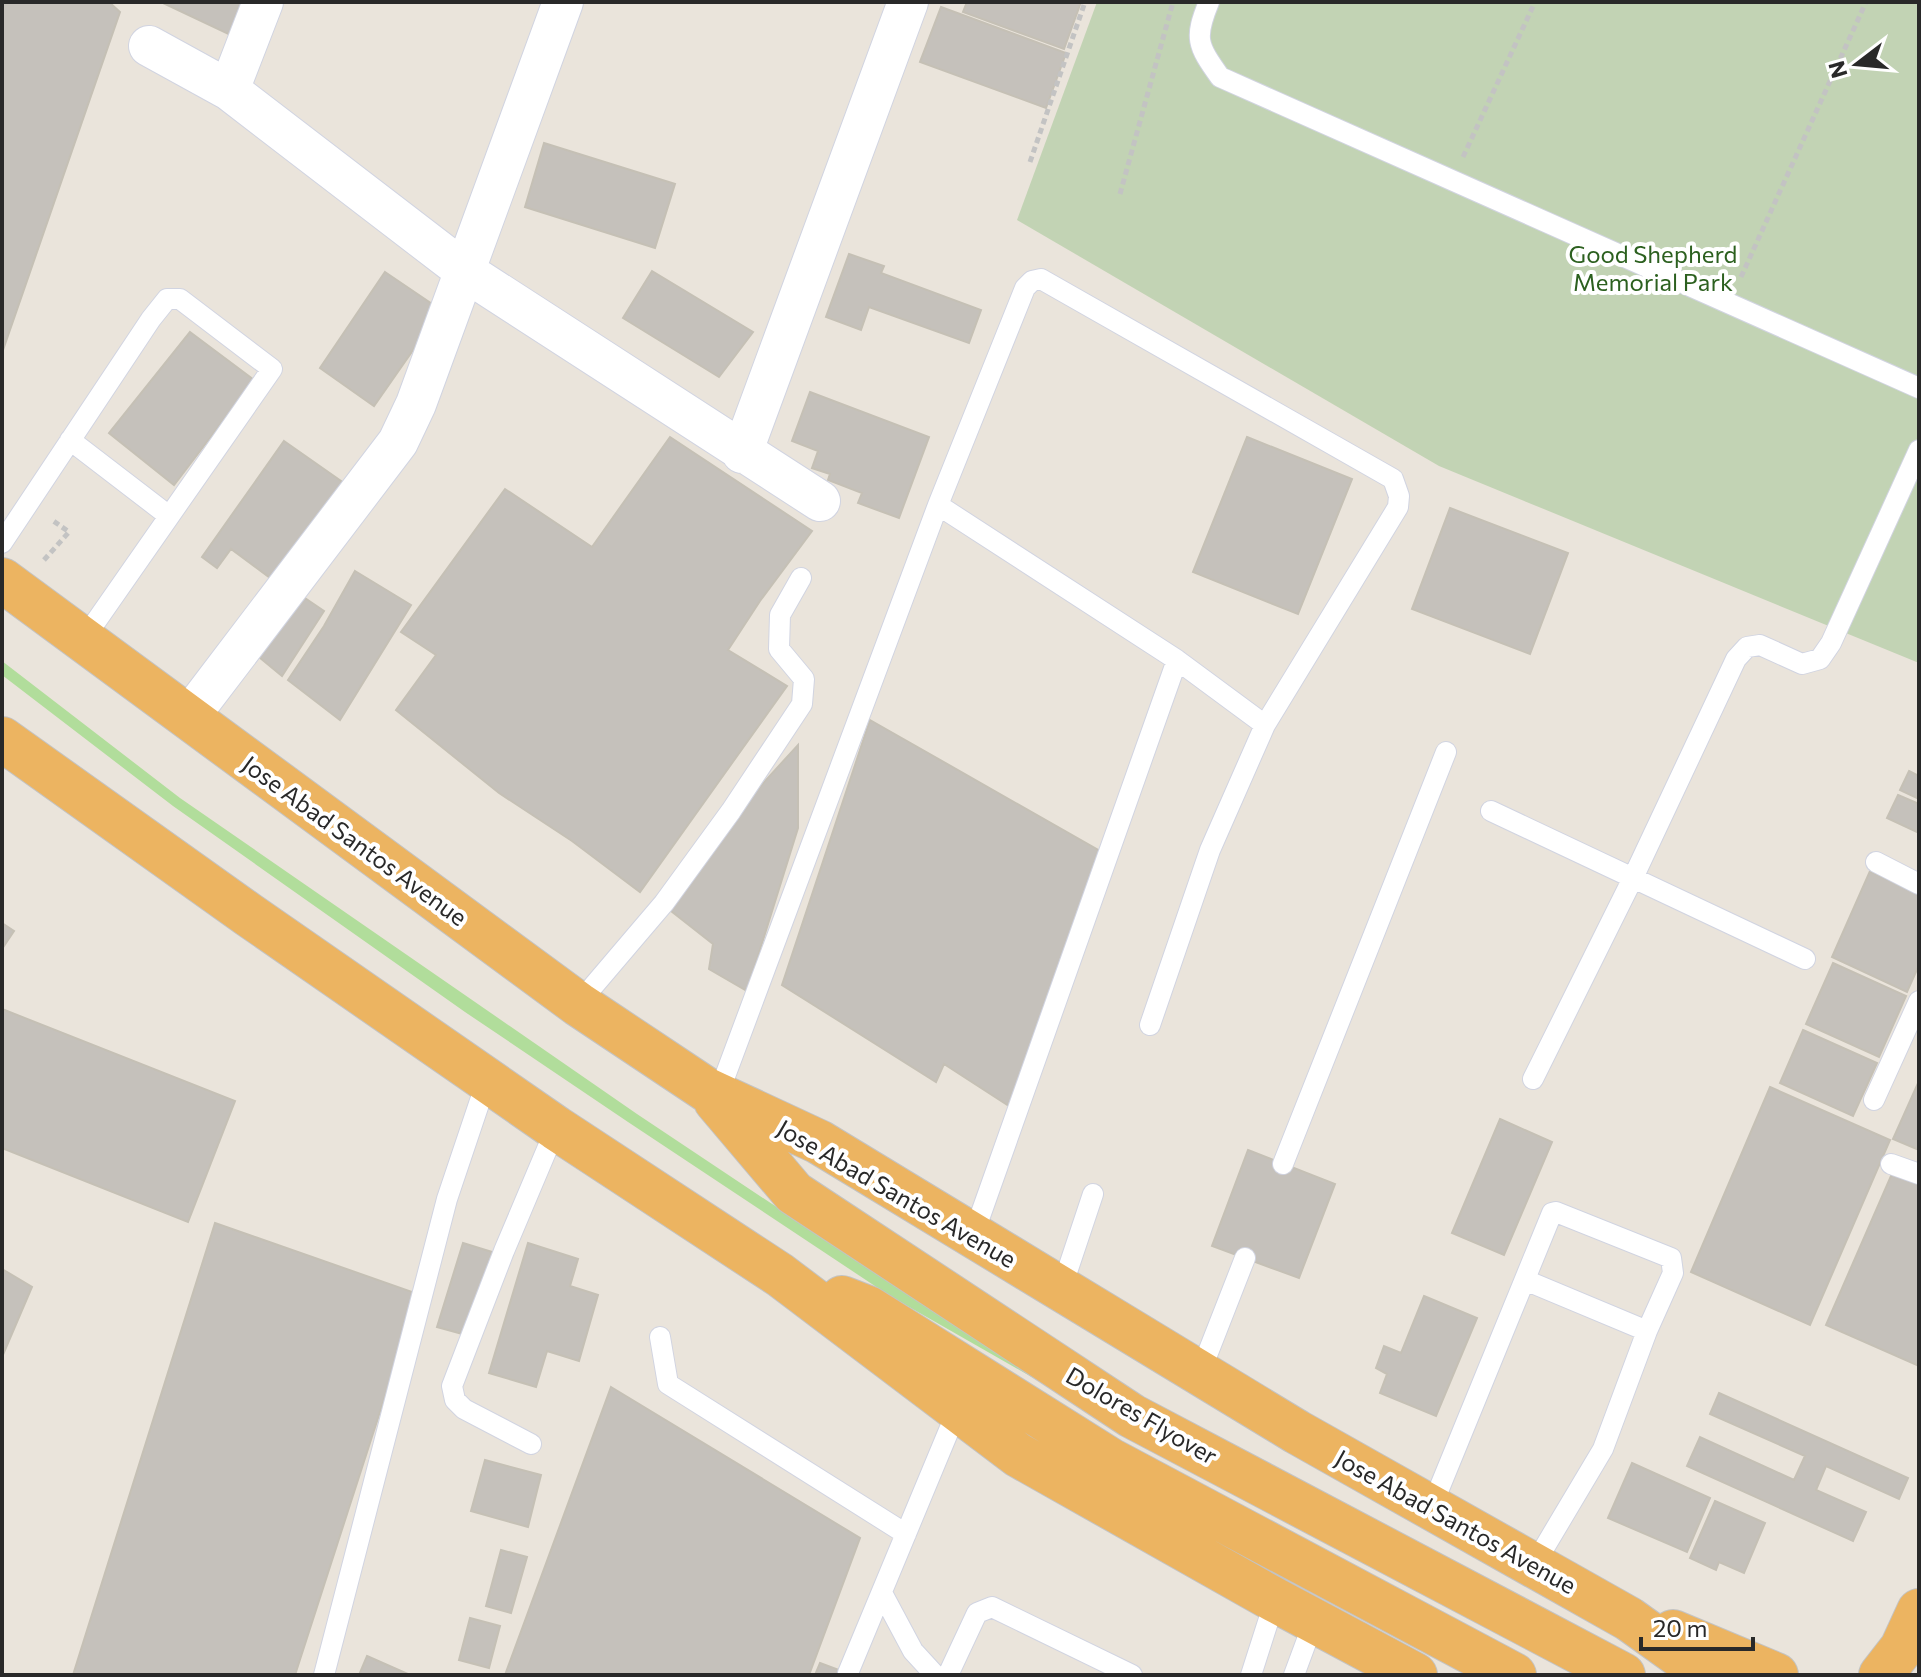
<svg xmlns="http://www.w3.org/2000/svg" width="1921" height="1677" font-family="Commissioner,sans-serif">
	<rect width="100%" height="100%" fill="#eae4db"/>
	<path fill="#b1dd9b" d="M2 661 180 798 637 1114 898 1288 1119 1427 890 1296 628 1122 465 1012 173 806 2 675Z"/>
	<path fill="#c2d3b4" d="M1097 2H1919V663L1439 466 1017 220Z"/>
	<path fill="#c5c1bb" stroke="#c5c0b5" stroke-width="2" d="M2 2H109L120 12 2 353Z
		M161 2H256L239 39Z
		M967 2H1081L1064 49 963 12Z
		M941 7 1066 53 1046 108 920 62Z
		M544 143 675 184 655 248 525 207Z
		M849 254 884 266 881 273 981 310 969 343 869 307 861 330 826 317Z
		M652 271 753 332 719 377 623 318Z
		M385 272 441 310 374 406 320 368Z
		M190 332 254 380 174 485 109 433Z
		M810 392 929 437 899 518 858 503 862 493 828 480 830 474 812 468 818 451 792 441Z
		M670 437 812 531 760 601 728 650 787 686 640 892 572 841 499 793 396 710 436 655 401 632 505 489 592 547Z
		M1247 437 1352 479 1298 614 1193 572Z
		M284 441 351 488 281 586 231 549 217 568 202 557Z
		M1450 508 1568 553 1530 654 1412 609Z
		M355 571 411 605 340 720 288 680 324 626Z
		M299 594 324 611 282 676 259 657Z
		M870 720 1100 851 1012 1108 944 1064 936 1082 782 985Z
		M798 745V828L747 991 709 969 713 944 666 907 734 815Z
		M1909 771 1919 776V799L1900 790Z
		M1898 795 1919 804V833L1887 818Z
		M1870 871 1919 894V965L1907 992 1832 957Z
		M2 923 14 931 2 949Z
		M1833 963 1906 996 1879 1057 1806 1024Z
		M2 1009 235 1101 188 1222 2 1148Z
		M1803 1030 1877 1063 1853 1116 1780 1083Z
		M1919 1081V1150L1893 1139Z
		M1770 1087 1890 1140 1810 1325 1691 1272Z
		M1500 1119 1552 1142 1504 1255 1452 1233Z
		M1248 1150 1335 1184 1299 1278 1212 1246Z
		M1894 1169 1919 1180V1366L1826 1325Z
		M215 1223 418 1294 295 1675H73Z
		M463 1243 492 1252 466 1335 437 1327Z
		M528 1243 578 1259 570 1286 598 1295 579 1361 547 1351 536 1387 489 1373Z
		M2 1269 32 1287 2 1357Z
		M1424 1296 1477 1318 1436 1416 1380 1393 1387 1374 1376 1368 1384 1346 1401 1353Z
		M611 1387 860 1538 809 1675H505Z
		M1719 1393 1908 1478 1899 1499 1826 1466 1816 1490 1866 1512 1853 1541 1687 1466 1700 1437 1794 1480 1805 1456 1710 1414Z
		M485 1460 541 1475 528 1527 471 1511Z
		M1632 1463 1710 1498 1687 1552 1608 1518Z
		M1715 1501 1765 1523 1744 1573 1719 1562 1716 1570 1690 1558Z
		M501 1550 527 1557 511 1613 486 1606Z
		M470 1618 500 1626 489 1668 459 1660Z
		M367 1656 410 1675H359Z
		M820 1663 852 1675H815Z"/>
	<g fill="none" stroke-linecap="round" stroke-linejoin="round">
		<defs>
			<path id="service" d="M1209 2C1194 38 1197 45 1220 77L1919 388
				M70 440 169 516
				M2 543 151 319 167 299H180L272 369 83 640
				M1491 811 1805 959
				M1876 862 1919 884
				M578 1004 664 903 731 811 802 704 804 679 779 649 780 615 801 578
				M1150 1025 1210 850 1265 725
				M1533 1079 1632 880 1736 659 1747 647 1760 645 1802 664 1820 659 1831 643 1919 450
				M718 1095 938 505
				M1874 1100 1919 1001
				M1283 1164 1446 752
				M1891 1164 1919 1174
				M973 1236 1177 660 1265 725 1398 507 1399 496 1393 479 1041 279 1032 281 1025 288 938 505 1177 660
				M1525 1280 1647 1331 1603 1449 1534 1565
				M1061 1290 1093 1194
				M660 1337 668 1384 906 1534
				M1200 1373 1245 1258
				M531 1444 464 1409 455 1400 452 1386 504 1251 556 1128
				M1432 1506 1552 1213 1556 1212 1671 1258 1673 1273 1647 1331
				M882 1593 913 1651 935 1675
				M848 1673 957 1411
				M324 1675 447 1199 487 1080
				M948 1675 977 1613 992 1607 1132 1675
				M1251 1675 1275 1600
				M1294 1675 1314 1621"/>
			<path id="minor" d="M149 46 229 90 466 272 820 501
				M229 90 263 2
				M742 453 908 2
				M188 718 398 442 416 404 563 2"/>
			<path id="trunk" d="M2 580 578 1004 707 1090 819 1142 1297 1432 1629 1619 1707 1675
				M2 739 249 915 556 1128 780 1275 1018 1455 1275 1600 1415 1675
				M716 1101 794 1193 1132 1416 1623 1675
				M842 1298 868 1308 1110 1460 1514 1675
				M1673 1632 1776 1675
				M1881 1675 1902 1648 1919 1611"/>
		</defs>
		<use href="#service" stroke="#d1d4e1" stroke-width="22"/>
		<use href="#minor" stroke="#d1d4e1" stroke-width="42"/>
		<use href="#trunk" stroke="#c3c3c3" stroke-width="46"/>
		<path stroke="#c3c3c3" stroke-width="5" stroke-dasharray="6 4" stroke-linecap="butt" d="M1463 157 1535 2
			M1030 162 1085 2
			M1120 194 1173 2
			M1741 277 1866 2
			M44 560 69 532 52 520"/>
		<use href="#service" stroke="#fff" stroke-width="20"/>
		<use href="#minor" stroke="#fff" stroke-width="40"/>
		<use href="#trunk" stroke="#ecb461" stroke-width="44"/>
	</g>
	<g text-anchor="middle" dominant-baseline="central" stroke-width="8" stroke-linejoin="round" paint-order="stroke">
		<g font-size="24" fill="#2c601f" stroke="#fff">
			<text x="1653" y="253">Good Shepherd<tspan x="1653" dy="28">Memorial Park</tspan></text>
		</g>
		<g font-size="24" fill="#292929" stroke="#fff">
			<text transform="translate(355 840) rotate(36)">Jose Abad Santos Avenue</text>
			<text transform="translate(897 1193) rotate(30)">Jose Abad Santos Avenue</text>
			<text transform="translate(1142 1415) rotate(30)">Dolores Flyover</text>
			<text transform="translate(1456 1521) rotate(29)">Jose Abad Santos Avenue</text>
		</g>
	</g>
	<rect width="1921" height="1677" fill="none" stroke="#292929" stroke-width="8"/>
	<g transform="translate(1857 64) rotate(254)" stroke="#ffffff" stroke-width="6" paint-order="stroke">
	<path d="M0-6L14 30L0 20L-14 30Z" fill="#292929"/>
	<text y="-12" font-size="22" font-weight="bold" text-anchor="middle" fill="#292929">N</text>
	</g>
	<path d="M1641 1637v12h112v-12" fill="none" stroke="#292929" stroke-width="4"/>
	<text x="1653" y="1637" font-size="24" fill="#292929" stroke="#ffffff" stroke-width="6" paint-order="stroke">20 m</text>
</svg>
